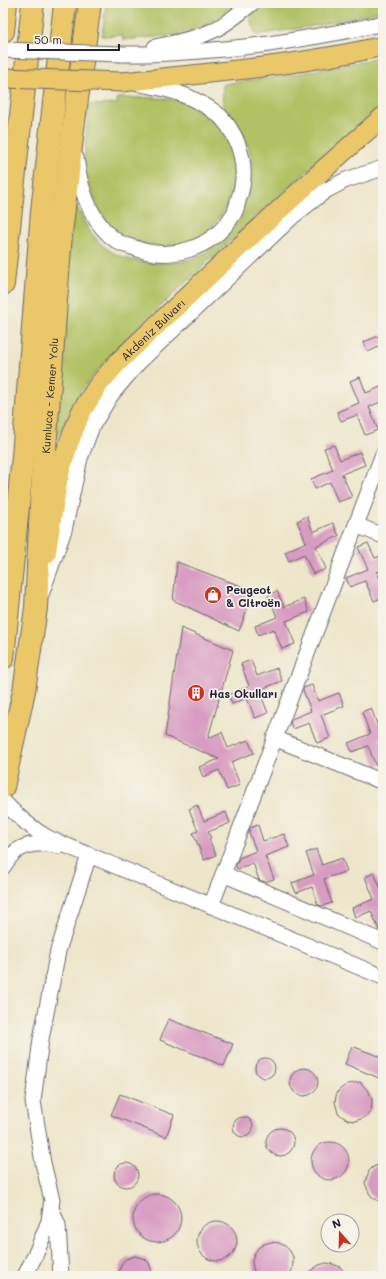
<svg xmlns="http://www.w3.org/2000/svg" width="386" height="1279" font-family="Mali,sans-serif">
	<rect width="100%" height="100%" fill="#f7f3e8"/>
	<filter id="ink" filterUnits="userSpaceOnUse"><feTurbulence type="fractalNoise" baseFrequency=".025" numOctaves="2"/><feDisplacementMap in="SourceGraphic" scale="8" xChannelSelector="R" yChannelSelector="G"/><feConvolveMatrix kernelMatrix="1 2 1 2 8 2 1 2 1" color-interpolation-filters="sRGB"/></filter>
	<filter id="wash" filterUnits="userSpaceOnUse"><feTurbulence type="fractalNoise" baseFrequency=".012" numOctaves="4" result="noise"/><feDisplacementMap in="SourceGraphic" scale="16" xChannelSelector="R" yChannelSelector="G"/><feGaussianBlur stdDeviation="0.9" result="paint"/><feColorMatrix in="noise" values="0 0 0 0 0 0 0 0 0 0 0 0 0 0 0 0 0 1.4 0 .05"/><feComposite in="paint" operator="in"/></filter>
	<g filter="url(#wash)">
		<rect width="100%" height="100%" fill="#ede6ca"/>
		<path fill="#b1c164" stroke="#6a7250" d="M106 3H240L215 22 176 35 123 40 122 35 102 36Z
			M263 3H383V11L314 26 256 35 249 17Z
			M383 57V104L271 203 133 332 105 361 81 391 55 442 73 197C80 214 87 231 101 244 114 256 134 262 151 263 177 264 203 260 221 239 226 233 230 223 235 216 243 202 248 194 251 177 255 159 246 137 236 123 232 118 225 111 223 105 222 100 223 90 223 84L301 73Z
			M117 98C142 98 173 95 195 107 279 150 220 281 127 238 105 227 98 209 90 188 88 183 84 177 83 171 82 166 84 159 85 153 86 137 87 121 89 105L117 104Z"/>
		<g id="blocks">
			<path fill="#d89bc1" d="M383 334V345L368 352 364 342Z
				M360 377 366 393 383 386V401L369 407 378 430 365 435 357 415 341 421 337 412 359 403 350 381Z
				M334 445 340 460 360 452 365 465 342 474 352 497 338 502 330 482 315 489 311 479 333 470 324 448Z
				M307 516 313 532 333 523 339 536 316 546 326 569 313 574 304 554 289 561 285 552 306 542 297 521Z
				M368 543 375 558 383 555V570L377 572 383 586V597L374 601 365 581 350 587 346 578 368 569 358 547Z
				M177 562 254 591 239 631 173 600Z
				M277 591 284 607 304 599 309 612 286 621 295 644 282 649 274 629 258 635 255 626 277 617 268 595Z
				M181 628 233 650 208 738 222 732 228 748 248 740 254 753 231 762 240 785 227 790 219 770 203 777 199 767 219 759 165 736Z
				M251 660 257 676 277 668 282 681 259 690 268 713 255 718 247 698 232 704 228 695 249 686 241 664Z
				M312 685 318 701 339 693 344 706 321 715 330 738 317 743 309 723 293 729 290 723 292 719 311 711 303 690V688Z
				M371 708 377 724 383 722V737L380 738 383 746V764L376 766 368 746 352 752 348 743 370 734 362 712Z
				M197 805 204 821 226 812 230 823 208 832 211 838 209 839 216 855 204 860 193 833 198 831 189 809Z
				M258 825 263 841 284 834 289 847 265 856 274 879 265 882 259 880 253 863 237 869 236 866 239 858 256 851 249 832 250 828Z
				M316 849 322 865 342 858 347 871 324 879 332 903 322 906 318 905 312 887 296 893 292 883 314 875 306 853Z
				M374 873 381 889 383 888V932L379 930 371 911 355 918 352 908 374 899 365 877Z
				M168 1019 233 1044 224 1066 160 1040Z
				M352 1046 383 1058V1069L379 1078 345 1064Z
				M255 1068a10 10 0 1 1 20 0a10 10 0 1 1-20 0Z
				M290 1082a14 14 0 1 1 28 0a14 14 0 1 1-28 0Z
				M360 1082 369 1092 372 1098V1104L371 1110 367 1116 361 1119 355 1121 348 1120 343 1117 338 1113 335 1102 336 1096 338 1091 343 1087 348 1084Z
				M120 1094 174 1115 166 1137 111 1115Z
				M233 1127a10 10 0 1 1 20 0a10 10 0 1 1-20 0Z
				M266 1142a14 14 0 1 1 28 0a14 14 0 1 1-28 0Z
				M311 1161a19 19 0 1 1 38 0a19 19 0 1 1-38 0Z
				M383 1163V1203L373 1198 369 1193 365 1183 369 1171 373 1167Z
				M114 1175a12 12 0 1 1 24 0a12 12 0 1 1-24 0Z
				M133 1218a24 24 0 1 1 48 0a24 24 0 1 1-48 0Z
				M197 1241a20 20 0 1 1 40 0a20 20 0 1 1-40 0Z
				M271 1242 279 1243 285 1246 290 1251 293 1257V1263L292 1270 289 1276H256L253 1268 252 1261 254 1254 258 1248 264 1244Z
				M135 1256 145 1259 149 1263 151 1269V1276H118L122 1263 126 1259Z
				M326 1263 333 1264 340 1267 348 1276H303L319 1265Z"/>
		</g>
	</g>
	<g filter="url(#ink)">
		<use href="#blocks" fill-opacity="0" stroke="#69676d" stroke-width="1"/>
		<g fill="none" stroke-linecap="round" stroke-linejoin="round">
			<defs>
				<path id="minor" d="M155 47C173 43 195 39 212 31 227 24 240 13 252 3
					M121 54C170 55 220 50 269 44 308 38 346 32 383 23
					M76 158C80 189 90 223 118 242 122 244 127 246 132 247 169 262 211 250 233 215 236 211 237 206 238 201 249 172 242 140 221 117 218 114 213 111 209 108 187 94 166 88 141 84
					M356 525 383 536
					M42 592 64 530 80 458 92 426 111 395 138 363 293 216 325 191 346 180 383 168
					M274 738 383 782
					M3 801C17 816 31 828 48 838L383 977
					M3 867C6 863 9 857 13 854 24 843 44 842 58 846
					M223 874 383 942
					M211 906 383 454
					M51 1208 58 1225 61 1276
					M25 1276 37 1251 49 1221 52 1200 43 1163 33 1101 41 1039 58 951 89 855"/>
				<g id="major">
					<path d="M122 82C209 73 297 66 383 46"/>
					<path id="s1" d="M46 554 58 479 68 445 81 412 99 384 118 362C205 279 292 196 383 117"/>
				</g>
				<g id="highway">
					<path d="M3 31 6 3"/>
					<path d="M3 284 33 3"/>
					<path d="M3 658 23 456 42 211 65 3"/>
					<path id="s2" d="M3 787 24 691 36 608 41 504 61 234 73 129 90 3"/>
				</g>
			</defs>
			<use href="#minor" stroke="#69676d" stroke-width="17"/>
			<use href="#major" stroke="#69676d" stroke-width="21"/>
			<use href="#highway" stroke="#69676d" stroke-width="24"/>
			<use href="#minor" stroke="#fff" stroke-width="15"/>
			<use href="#major" stroke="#eac769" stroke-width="19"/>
			<use href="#highway" stroke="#eac769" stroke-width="22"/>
			<defs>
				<path id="minor-bridge" d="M3 50 121 54"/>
				<path id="major-bridge" d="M3 78 122 82"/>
			</defs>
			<use href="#minor-bridge" stroke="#69676d" stroke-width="17" stroke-linecap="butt"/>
			<use href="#major-bridge" stroke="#69676d" stroke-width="21" stroke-linecap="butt"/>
			<use href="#minor-bridge" stroke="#fff" stroke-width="15"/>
			<use href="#major-bridge" stroke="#eac769" stroke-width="19"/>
		</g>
	</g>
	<defs>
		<symbol id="shop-disc" viewBox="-11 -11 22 22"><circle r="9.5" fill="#c8321e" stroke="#f7f3e8"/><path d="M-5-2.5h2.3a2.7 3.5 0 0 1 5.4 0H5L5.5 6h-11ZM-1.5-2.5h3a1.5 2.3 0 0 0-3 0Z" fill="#fff"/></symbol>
		<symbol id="building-disc" viewBox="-11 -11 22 22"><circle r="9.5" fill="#c8321e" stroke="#f7f3e8"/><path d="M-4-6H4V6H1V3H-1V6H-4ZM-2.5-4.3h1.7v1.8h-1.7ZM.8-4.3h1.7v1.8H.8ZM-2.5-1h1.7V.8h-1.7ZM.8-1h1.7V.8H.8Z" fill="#fff"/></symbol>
	</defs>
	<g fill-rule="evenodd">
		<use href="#shop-disc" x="203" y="585" width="20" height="20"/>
		<use href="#building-disc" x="186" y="683" width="20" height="20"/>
	</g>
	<g text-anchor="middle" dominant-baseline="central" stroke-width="3.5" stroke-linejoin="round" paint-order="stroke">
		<g font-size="11" fill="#22223b" stroke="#f7f3e8">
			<text stroke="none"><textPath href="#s1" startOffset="257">Akdeniz Bulvarı</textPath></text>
			<text stroke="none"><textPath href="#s2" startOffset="395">Kumluca - Kemer Yolu</textPath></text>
		</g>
		<g font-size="11" font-weight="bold" fill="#22223b" stroke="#f7f3e8" text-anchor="start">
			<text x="226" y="589">Peugeot<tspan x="226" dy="13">&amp; Citroën</tspan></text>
			<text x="209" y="693">Has Okulları</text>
		</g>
	</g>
	<rect width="386" height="1279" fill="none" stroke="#f7f3e8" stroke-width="16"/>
	<g transform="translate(340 1233) rotate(340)"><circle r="19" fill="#f7f3e8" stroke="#a29fa3"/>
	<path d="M0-3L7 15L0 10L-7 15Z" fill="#c8321e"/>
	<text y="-6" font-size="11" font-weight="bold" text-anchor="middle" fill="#22223b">N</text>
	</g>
	<path d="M28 44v6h91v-6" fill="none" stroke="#22223b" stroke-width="2"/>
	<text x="34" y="44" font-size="12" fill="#22223b" stroke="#f7f3e8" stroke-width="3" paint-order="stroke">50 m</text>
</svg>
